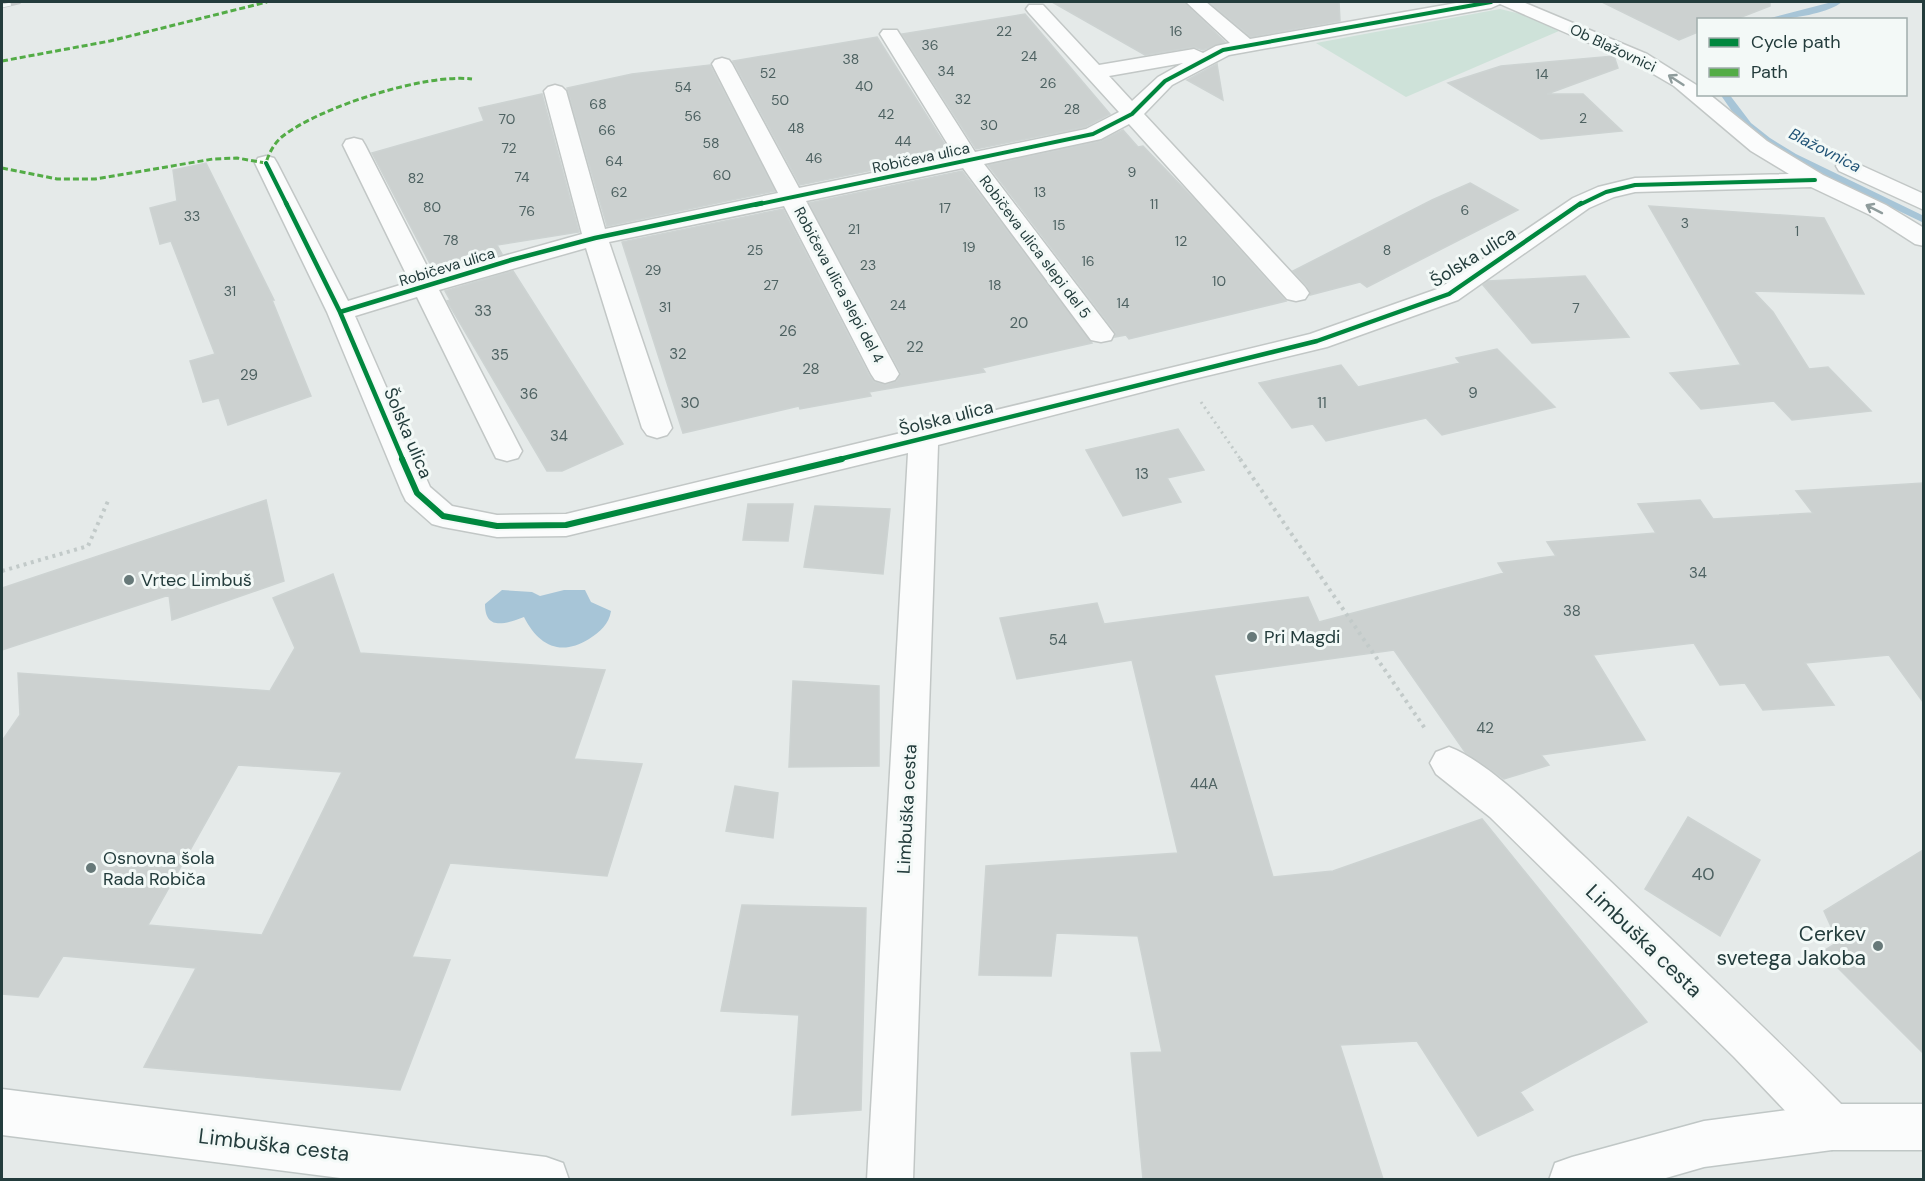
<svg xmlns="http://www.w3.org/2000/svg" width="1925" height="1181" font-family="'DM Sans',sans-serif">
	<rect width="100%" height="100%" fill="#e5eae9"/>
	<path fill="#cee2d9" d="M1500 9 1525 15 1559 31 1406 97 1316 43Z"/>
	<path fill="#a7c5d7" d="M502 590 532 592 540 596 564 590H585L591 602 611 611C609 624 600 632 589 639 560 657 538 645 524 617 505 624 485 631 485 604Z"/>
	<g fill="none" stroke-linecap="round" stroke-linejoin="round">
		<path fill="#a7c5d7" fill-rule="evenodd" d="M1832 2H1842C1826 15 1783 20 1763 20Z
			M1720 94H1729L1751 123 1770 138 1796 154 1924 216V223L1788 158 1762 142 1743 127Z"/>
	</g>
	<path fill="#ccd1d0" stroke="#cdd3d2" stroke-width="1.5" fill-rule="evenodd" d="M1052 2H1184L1225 42 1203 50 1194 47 1145 55Z
		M1209 2H1339L1340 21 1251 37Z
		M1602 2H1770V6L1734 20H1698V32L1679 40Z
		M1025 14 1110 114 1085 127 976 149 902 34Z
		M877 37 951 154 800 185 733 61Z
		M1614 56 1618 68 1547 94H1583L1622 131 1541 139 1448 83 1501 66Z
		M1217 64 1223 100 1187 80Z
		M710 65 775 191 607 226 567 88 632 74Z
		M542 94 579 232 497 245 502 254 435 273 372 153 484 121 479 108Z
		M1123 130 1138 147 1143 146 1194 199 1286 301 1129 339 1126 335 1115 337 1116 333 988 165 1101 141Z
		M206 163 274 300H272L311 396 228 425 219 398 203 402 190 361 215 354 171 241 160 244 150 208 177 201 173 170Z
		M962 171 1092 343 982 368 985 372 869 392 871 396 800 409 799 406 683 433 622 242 783 209 869 375 874 382 886 385 897 381 901 373 809 203Z
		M1470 183 1518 210 1367 287 1360 282 1310 295 1307 286 1293 271 1432 200Z
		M1649 206 1824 218 1864 294 1753 291 1773 312 1809 369 1828 367 1871 411 1792 420 1774 401 1701 409 1670 373 1741 365Z
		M513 271 623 444 562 471H547L447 301 450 300 445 291Z
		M1585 276 1629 337 1532 343 1483 285 1488 281Z
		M1497 349 1555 407 1442 435 1426 418 1326 441 1313 424 1292 428 1259 383 1341 365 1358 387 1460 363 1456 358Z
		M1178 429 1204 470 1167 478 1181 502 1123 516 1086 450Z
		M1923 483V702L1889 655 1805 663 1834 705 1763 710 1745 683 1720 685 1694 643 1593 655 1645 740 1541 755 1549 765 1504 779 1465 752 1394 650 1214 675 1273 877 1333 871 1482 819 1647 1022 1520 1092 1533 1110 1478 1136 1417 1041 1340 1045 1383 1179H1143L1131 1053 1162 1052 1138 936 1056 933 1051 976 979 975 986 866 1178 853 1132 660 1017 679 1000 618 1097 603 1104 624 1308 597 1319 622 1504 573 1498 563 1556 556 1547 542 1656 533 1638 504 1700 500 1713 519 1813 513 1796 491Z
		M266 500 284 581 172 620 169 595 2 650V588Z
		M748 504H793L788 541 743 540Z
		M815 506 890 509 883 574 804 567Z
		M333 574 360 653 605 670 574 759 642 764 607 876 450 863 412 957 450 960 400 1090 144 1067 196 968 63 956 38 997 2 994V741L20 715 18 673 270 691 295 648 273 598ZM238 765 342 772 262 935 148 925Z
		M793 681 879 686V766L789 767Z
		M735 786 778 793 773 838 726 831Z
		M1688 817 1760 860 1720 936 1645 889Z
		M1923 850V1053L1822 952 1838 942 1824 911Z
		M742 905 866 908 861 1110 792 1115 799 1015 721 1011Z"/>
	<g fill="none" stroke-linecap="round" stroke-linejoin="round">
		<defs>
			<path id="minor" d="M1186 2H1206L1250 39 1462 2H1523L1647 54 1698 86V94H1709L1767 141 1823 175 1886 205 1924 228V246L1915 244 1870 215 1811 187 1635 192 1614 197 1589 208 1458 300 1327 347 1181 382 938 445 913 1180H867L908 453 566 536 497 537 443 527 432 524 406 501 402 493 327 312 255 163 258 158 266 156 274 158 277 163 348 301 410 282 343 145 346 140 354 138 362 140 365 145 432 276 582 234 544 91 548 87 555 85 562 87 566 91 605 229 778 193 712 64 715 60 722 58 729 60 732 64 799 188 955 156 880 34 883 30H897L975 152 1086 129 1119 112 1029 13 1026 9 1029 5H1043L1099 65 1194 49 1203 53 1216 46 1230 43ZM1500 4 1633 62 1674 86 1751 151 1789 174 1635 178 1598 187 1573 198 1440 288 1310 334 566 514 497 515 452 506 430 487 355 316 417 297 496 458 507 461 518 458 522 451 439 290 586 248 642 428 647 435 657 438 667 435 672 428 609 242 784 206 871 374 875 380 885 383 895 380 899 374 806 201 963 168 1091 340 1101 342 1111 340 1114 334 984 164 1101 139 1129 124 1287 299 1296 301 1305 299 1309 293 1305 287 1144 114 1172 85 1229 55 1491 8ZM1183 63 1158 77 1132 101 1109 76Z
				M1847 159 1924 194V210L1839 171 1836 166 1839 161Z
				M1449 747C1492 763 1551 826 1586 858 1674 942 1763 1025 1848 1111L1855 1127 1848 1143 1832 1150 1816 1143 1734 1057 1490 817 1436 774 1430 763 1436 752Z"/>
			<path id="secondary" d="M2 1089 546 1157 563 1163 569 1180H356L2 1135Z
				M1832 1104H1924V1150H1832L1704 1167 1659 1180H1549L1555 1163 1572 1157 1704 1121Z"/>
		</defs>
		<use href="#minor" stroke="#c2c7c6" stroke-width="3"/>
		<use href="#secondary" stroke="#c0c7c6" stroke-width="3"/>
		<path stroke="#c2cac9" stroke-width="3" stroke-dasharray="2 4" stroke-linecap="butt" d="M1201 402 1241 460"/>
		<path stroke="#c2cac9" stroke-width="4" stroke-dasharray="3 4.5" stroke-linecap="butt" d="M1240 459 1426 730
			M2 571 88 546 108 501"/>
		<use href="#minor" fill="#fbfcfc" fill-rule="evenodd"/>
		<use href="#secondary" fill="#fbfcfc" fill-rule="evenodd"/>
		<defs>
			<path id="rail" d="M2 6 19 2"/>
		</defs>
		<use href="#rail" stroke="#c7cbcb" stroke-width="4.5"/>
		<use href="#rail" stroke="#f3f9f7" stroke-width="3" stroke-dasharray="9" stroke-linecap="butt"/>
		<path stroke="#53ac46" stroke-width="3" stroke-dasharray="6 3" stroke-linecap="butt" d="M2 61 110 41 267 2
			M2 168 57 179H95L213 159 237 158 266 163C269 153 274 143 283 136 320 107 426 73 472 79"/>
		<defs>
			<path id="cycleway-far2" d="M266 163 287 205
				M755 205 1093 134 1132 114 1165 81 1223 50 1491 2
				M1579 205 1606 192 1635 185 1815 180"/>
			<path id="cycleway-far1" d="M286 203 340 312 403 460
				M340 312 511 260 595 238 762 203
				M836 460 1317 341 1449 294 1581 203"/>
			<path id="cycleway" d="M402 459 417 493 443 516 497 526 566 525 842 459"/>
		</defs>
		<use href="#cycleway-far2" stroke="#f3f9f7" stroke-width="6"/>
		<use href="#cycleway-far1" stroke="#f3f9f7" stroke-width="8"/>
		<use href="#cycleway" stroke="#f3f9f7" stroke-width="10"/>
		<use href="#cycleway-far2" stroke="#00873e" stroke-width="4"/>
		<use href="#cycleway-far1" stroke="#00873e" stroke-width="4.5"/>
		<use href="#cycleway" stroke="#00873e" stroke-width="6"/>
	</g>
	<defs><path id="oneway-shaft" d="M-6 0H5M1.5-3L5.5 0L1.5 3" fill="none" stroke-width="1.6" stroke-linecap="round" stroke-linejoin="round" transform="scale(1.5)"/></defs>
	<g stroke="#8f9c9c">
		<use href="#oneway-shaft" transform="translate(1676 80) rotate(-147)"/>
		<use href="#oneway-shaft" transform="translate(1874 209) rotate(-153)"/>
	</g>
	<g fill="#677979" stroke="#f3f9f7" stroke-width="2">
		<circle cx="129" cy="580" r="6"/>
		<circle cx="1252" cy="637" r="6"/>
		<circle cx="91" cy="868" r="6"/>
		<circle cx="1878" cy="946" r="6"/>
	</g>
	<g text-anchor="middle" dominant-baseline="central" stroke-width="6" stroke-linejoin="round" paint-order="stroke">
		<g font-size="14" fill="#4e6262">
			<text x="1004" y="31">22</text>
			<text x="1176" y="31">16</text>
			<text x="930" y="45">36</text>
			<text x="1029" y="56">24</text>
			<text x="851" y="59">38</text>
			<text x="946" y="71">34</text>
			<text x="768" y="73">52</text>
			<text x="1542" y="74">14</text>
			<text x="1048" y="83">26</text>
			<text x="864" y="86">40</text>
			<text x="683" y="87">54</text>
			<text x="963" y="99">32</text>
			<text x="780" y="100">50</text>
			<text x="598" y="104">68</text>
			<text x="1072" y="109">28</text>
			<text x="886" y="114">42</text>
			<text x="693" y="116">56</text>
			<text x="1583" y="118">2</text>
			<text x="507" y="119">70</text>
			<text x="989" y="125">30</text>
			<text x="796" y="128">48</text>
			<text x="607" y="130">66</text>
			<text x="903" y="141">44</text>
			<text x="711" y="143">58</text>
			<text x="509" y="148">72</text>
			<text x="814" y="158">46</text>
			<text x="614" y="161">64</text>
			<text x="1132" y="172">9</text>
			<text x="722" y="175">60</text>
			<text x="522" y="177">74</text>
			<text x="416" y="178">82</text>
			<text x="619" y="192">62</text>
			<text x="1040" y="192">13</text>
			<text x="1154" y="204">11</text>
			<text x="432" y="207">80</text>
			<text x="945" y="208">17</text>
			<text x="1465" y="210">6</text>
			<text x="527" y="211">76</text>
			<text x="192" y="216">33</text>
			<text x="1685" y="223">3</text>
			<text x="1059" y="225">15</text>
			<text x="854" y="229">21</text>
			<text x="1797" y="231">1</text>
			<text x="451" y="240">78</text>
			<text x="1181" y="241">12</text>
			<text x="969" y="247">19</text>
			<text x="755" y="250">25</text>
			<text x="1387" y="250">8</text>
			<text x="1088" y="261">16</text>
			<text x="868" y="265">23</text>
			<text x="653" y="270">29</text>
			<text x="1219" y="281">10</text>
			<text x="771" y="285">27</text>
			<text x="995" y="285">18</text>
			<text x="230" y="291">31</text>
			<text x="1123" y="303">14</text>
			<text x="898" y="305">24</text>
			<text x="665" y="307">31</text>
			<text x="1576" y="308">7</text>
		</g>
		<g font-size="15" fill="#233c3c" stroke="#f3f9f7">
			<text transform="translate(1613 48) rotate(25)">Ob Blažovnici</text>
			<text transform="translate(921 158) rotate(-12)">Robičeva ulica</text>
			<text transform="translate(1035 247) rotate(53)">Robičeva ulica slepi del 5</text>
			<text transform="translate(447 267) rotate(-17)">Robičeva ulica</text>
			<text transform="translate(839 285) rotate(62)">Robičeva ulica slepi del 4</text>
		</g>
		<g font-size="15" fill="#4e6262">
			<text x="483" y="311">33</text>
			<text x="1019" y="323">20</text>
			<text x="788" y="331">26</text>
			<text x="915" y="347">22</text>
			<text x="678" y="354">32</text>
			<text x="500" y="355">35</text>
			<text x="811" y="369">28</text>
			<text x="249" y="375">29</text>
			<text x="1473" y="393">9</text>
			<text x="529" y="394">36</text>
			<text x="690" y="403">30</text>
			<text x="1322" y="403">11</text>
			<text x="559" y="436">34</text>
			<text x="1142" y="474">13</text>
			<text x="1698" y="573">34</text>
			<text x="1572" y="611">38</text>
			<text x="1058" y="640">54</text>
			<text x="1485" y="728">42</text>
			<text x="1204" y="784">44A</text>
		</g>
		<g font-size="16" font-style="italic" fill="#205376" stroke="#f3f9f7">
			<text transform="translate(1825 150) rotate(27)">Blažovnica</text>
		</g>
		<g font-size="18" fill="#233c3c" stroke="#f3f9f7">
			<text transform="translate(1473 257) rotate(-32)">Šolska ulica</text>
			<text transform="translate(946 418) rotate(-14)">Šolska ulica</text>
			<text transform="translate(408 433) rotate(67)">Šolska ulica</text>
			<text transform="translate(907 809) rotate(-87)">Limbuška cesta</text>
		</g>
		<g font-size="18" fill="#233c3c" stroke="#f3f9f7" text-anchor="start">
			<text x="141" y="580">Vrtec Limbuš</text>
			<text x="1264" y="637">Pri Magdi</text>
			<text x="103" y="858">Osnovna šola<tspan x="103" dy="21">Rada Robiča</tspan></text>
		</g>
		<g font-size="18" fill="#4e6262">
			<text x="1703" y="874">40</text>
		</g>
		<g font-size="21" fill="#233c3c" stroke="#f3f9f7" text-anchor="end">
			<text x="1866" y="934">Cerkev<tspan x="1866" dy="24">svetega Jakoba</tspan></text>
		</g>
		<g font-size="21" fill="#233c3c" stroke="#f3f9f7">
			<text transform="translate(1644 941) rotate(44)">Limbuška cesta</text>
			<text transform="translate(274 1145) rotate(7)">Limbuška cesta</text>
		</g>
	</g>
	<rect width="1925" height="1181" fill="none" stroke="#233c3c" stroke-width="6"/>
	<rect x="1697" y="18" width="210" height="78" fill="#f3f9f7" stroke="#a0adac" stroke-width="1.5"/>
	<rect x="1709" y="38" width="30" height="9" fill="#00873e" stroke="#a0adac" stroke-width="1.5"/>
	<text x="1751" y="48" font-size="18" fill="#233c3c">Cycle path</text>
	<rect x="1709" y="68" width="30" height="9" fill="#53ac46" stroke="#a0adac" stroke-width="1.5"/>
	<text x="1751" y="78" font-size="18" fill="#233c3c">Path</text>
</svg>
